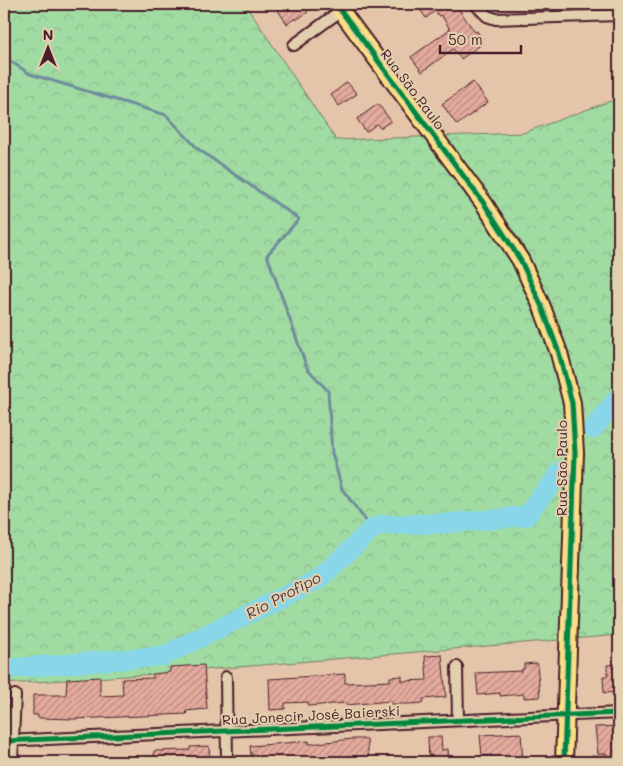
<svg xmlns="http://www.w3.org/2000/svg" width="623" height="766" font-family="Mali,sans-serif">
	<defs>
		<pattern id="forest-crowns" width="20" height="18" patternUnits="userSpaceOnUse" patternTransform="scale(1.25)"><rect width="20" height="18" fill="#a0dba2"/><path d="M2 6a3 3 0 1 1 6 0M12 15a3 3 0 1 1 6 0" fill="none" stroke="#8bbc8c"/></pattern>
		<pattern id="building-hatch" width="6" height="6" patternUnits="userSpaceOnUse" patternTransform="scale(1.25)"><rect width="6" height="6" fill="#e4ab9e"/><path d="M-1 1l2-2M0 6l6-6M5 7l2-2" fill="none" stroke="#bb8b81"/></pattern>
	</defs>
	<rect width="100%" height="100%" fill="#e4c5a9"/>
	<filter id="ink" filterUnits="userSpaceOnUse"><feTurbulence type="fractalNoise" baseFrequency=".02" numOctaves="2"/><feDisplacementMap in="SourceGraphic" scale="10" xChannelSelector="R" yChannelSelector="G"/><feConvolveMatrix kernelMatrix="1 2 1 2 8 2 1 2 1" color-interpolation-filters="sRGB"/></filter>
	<g filter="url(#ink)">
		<path fill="url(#forest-crowns)" stroke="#757d66" d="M4 4H245L336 140 523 133 619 98V635L155 674 4 684Z"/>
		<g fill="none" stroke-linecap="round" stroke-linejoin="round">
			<path stroke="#6f8d9c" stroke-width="3" d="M4 57 30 74 166 115 198 149 299 219 267 255 307 368 328 391 332 453 342 489 372 529"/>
			<path stroke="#88d6e7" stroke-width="20" d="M593 429 619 396
				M4 669 163 656 319 579 372 529 380 525 452 523 526 516 561 471"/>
		</g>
		<path fill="url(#building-hatch)" stroke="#4a1f2b" d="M285 4H293L295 7 303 4 308 12 296 20 295 18 287 24 277 9Z
			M416 4H455L475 32 477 31 482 39 480 41 482 44 461 59 453 49 422 72 411 57 450 29 441 15 439 16 435 11 426 18Z
			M347 82 357 94 339 106 331 95Z
			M473 82 488 102 457 125 442 104Z
			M378 104 391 121 380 128 377 124 366 132 357 119Z
			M442 655 446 697 423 699V703L409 704H391V701L346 705V703L308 706V702L285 703V709L270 710 269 679 345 674V683L390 681V677L402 676V681L427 680 425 656Z
			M537 663 540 697 524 698V694L500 696V693L478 695 476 673 522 671V669H524V664Z
			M619 664V692L604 693 603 676H608L607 665Z
			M204 665 207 709 186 711 187 714 74 719 38 718V715H33V695H66L67 679 100 677V696L123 695 122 679 153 678V674L170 672V667Z
			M619 726V762H608L607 754H598L595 727Z
			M521 733 523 762H492L491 755 482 756 480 735Z
			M428 737H441L442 750 448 749 449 762H429Z
			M352 739H367L369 762H255V755H251L250 746 309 741V744Z
			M209 746 210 762H154V751L190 750V747Z"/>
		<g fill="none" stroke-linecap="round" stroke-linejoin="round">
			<defs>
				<path id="minor" d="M475 4 487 16 496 19 619 15
					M294 45 350 4
					M457 667 458 720
					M226 677 227 762
					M4 741 619 713
					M12 762 15 695"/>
				<path id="primary" d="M336 4 485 205 521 261 542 307 559 353 572 403 575 453 564 762"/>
			</defs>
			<use href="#minor" stroke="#4a1f2b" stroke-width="14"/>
			<use href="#primary" stroke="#4a1f2b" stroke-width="20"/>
			<use href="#minor" stroke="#e2cfad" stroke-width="10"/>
			<use href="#primary" stroke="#fce080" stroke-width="16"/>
			<defs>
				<path id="cycleway" d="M336 4 485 205 521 261 542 307 559 353 572 403 575 453 564 762
					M4 741 619 713"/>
			</defs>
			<use href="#cycleway" stroke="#e2cfad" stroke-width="8"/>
			<use href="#cycleway" stroke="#00873e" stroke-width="5"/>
		</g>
	</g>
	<g text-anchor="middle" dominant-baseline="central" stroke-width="4" stroke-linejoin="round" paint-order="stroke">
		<g font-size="14" fill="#4a1f2b" stroke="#e2cfad">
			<text transform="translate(413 89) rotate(53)">Rua São Paulo</text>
			<text transform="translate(561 468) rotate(-90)">Rua São Paulo</text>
			<text transform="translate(311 715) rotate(-3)">Rua Jonecir José Baierski</text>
		</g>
		<g font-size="15" font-style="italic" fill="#533a47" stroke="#e2cfad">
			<text transform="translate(283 595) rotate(-28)">Rio Profipo</text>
		</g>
	</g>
	<rect width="623" height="766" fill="none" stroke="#e2cfad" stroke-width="20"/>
	<rect x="10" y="10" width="603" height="746" fill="none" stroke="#4a1f2b" stroke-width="2" filter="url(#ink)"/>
	<g transform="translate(48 48)" stroke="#e2cfad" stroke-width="4" paint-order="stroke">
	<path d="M0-4L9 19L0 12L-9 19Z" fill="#4a1f2b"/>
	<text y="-8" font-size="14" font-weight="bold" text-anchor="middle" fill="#4a1f2b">N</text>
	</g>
	<path d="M440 45v8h81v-8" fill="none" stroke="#4a1f2b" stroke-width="2.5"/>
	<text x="448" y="45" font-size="15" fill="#4a1f2b" stroke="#e2cfad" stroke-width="4" paint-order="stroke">50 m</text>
</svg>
